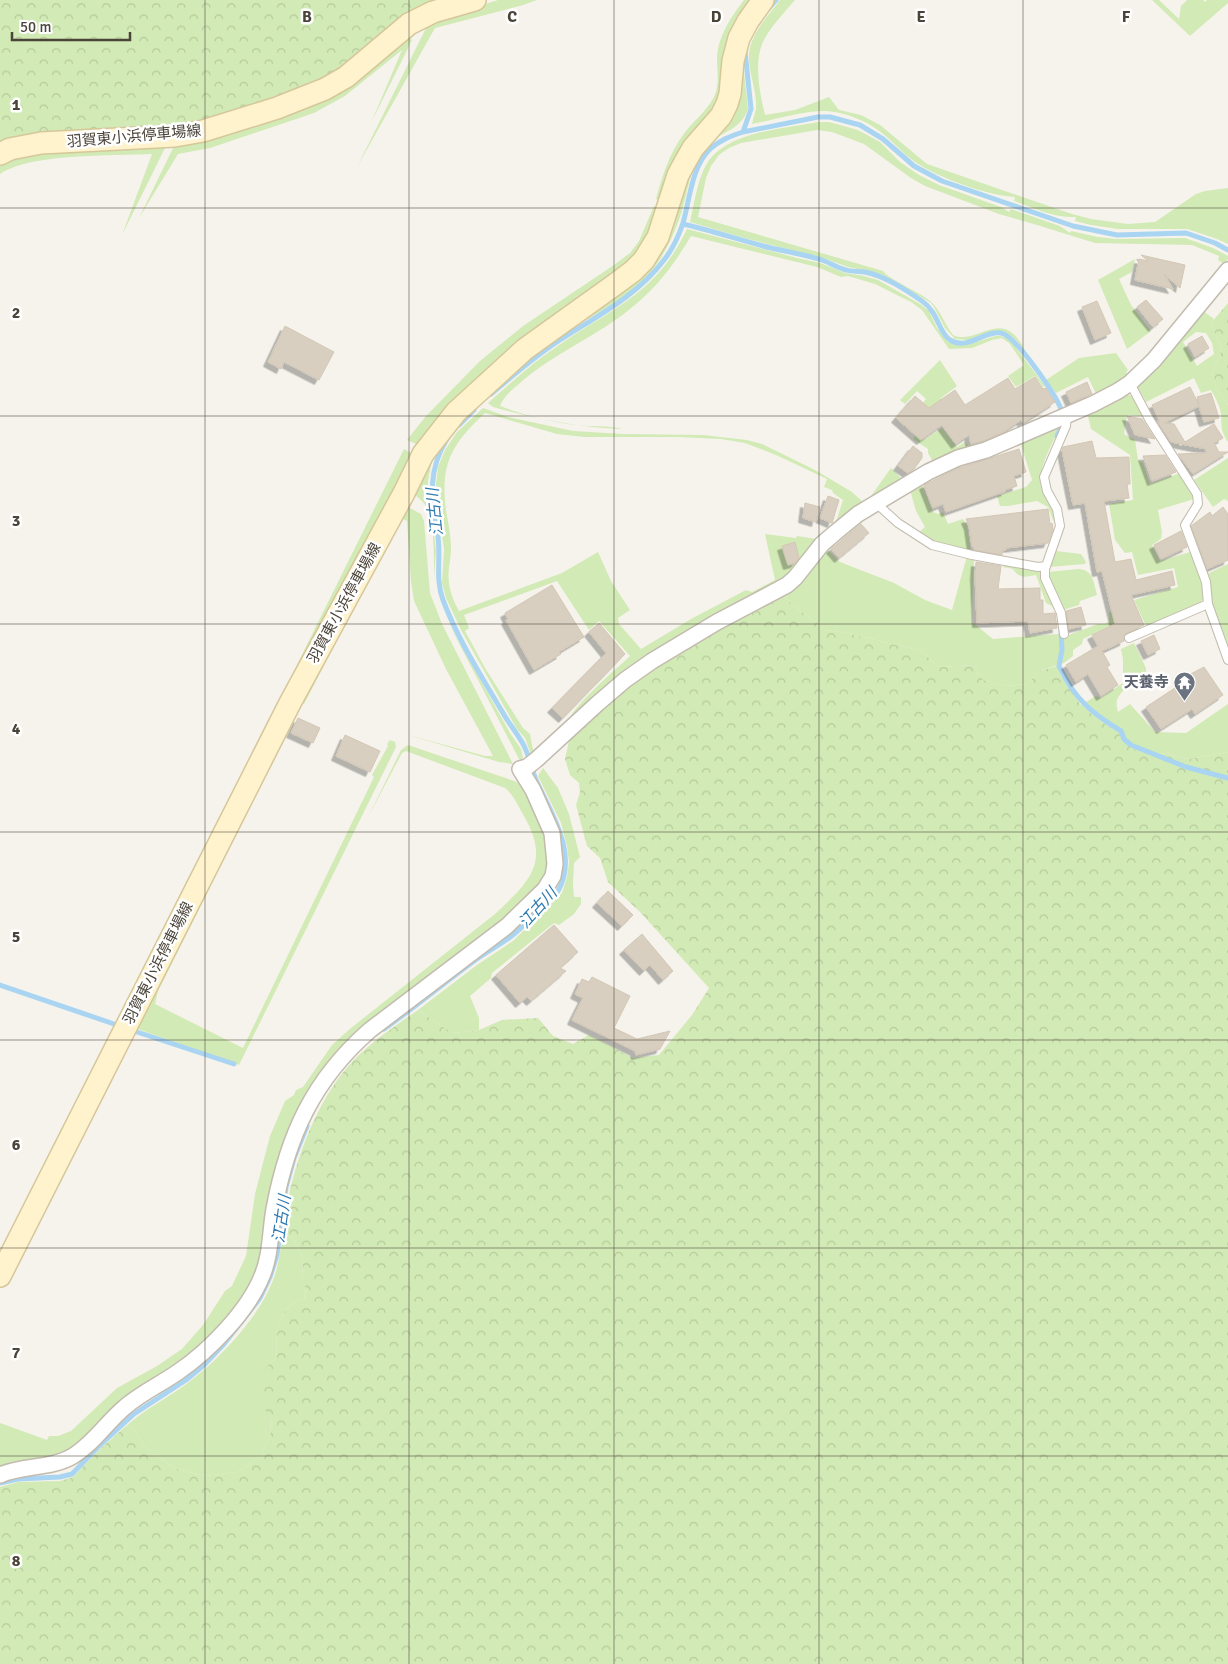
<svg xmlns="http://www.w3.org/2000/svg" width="1228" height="1664" font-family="Signika,'Noto Sans JP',sans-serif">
	<defs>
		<pattern id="forest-crowns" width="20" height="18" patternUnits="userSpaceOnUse" patternTransform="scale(1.25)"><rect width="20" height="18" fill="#d2eab5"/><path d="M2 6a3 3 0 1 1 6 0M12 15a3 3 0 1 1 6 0" fill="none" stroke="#b6ca9c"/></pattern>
		<filter id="shadow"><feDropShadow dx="-4.5" dy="4.5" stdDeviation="0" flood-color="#0004"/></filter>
	</defs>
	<rect width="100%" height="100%" fill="#f6f3ec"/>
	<path fill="#d2eab5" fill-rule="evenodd" d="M498 0H537L523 5 435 28 357 167 429 22Z
		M744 0H759L727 81 665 203 656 199C662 177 669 154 683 135 692 122 707 111 714 97 720 84 717 71 717 58 718 36 731 17 744 0Z
		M780 0H795C784 13 769 28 762 44 754 65 760 94 765 115L795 110 829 97 839 110 861 115 880 125 927 164 1072 214 1091 219 1128 224 1155 222 1196 194 1205 191 1228 188V244L1217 239 1187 229H1118L1091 225 1075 221 1076 217C1054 218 1034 208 1014 201L1015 197C988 196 937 177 915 162 905 155 898 147 889 139 872 123 848 112 824 111 803 111 773 120 752 124 753 119 755 113 756 108 757 90 748 72 749 54 751 33 768 16 780 0Z
		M1152 0H1159L1179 19 1181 6 1187 0H1203L1205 2 1207 0H1228V3L1190 36Z
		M766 8 742 54 748 109C740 133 717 131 704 149 688 171 688 195 679 220 672 239 663 257 650 273 627 300 586 319 556 338L635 274 737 61Z
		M407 34 412 40 371 123 402 50 345 96 314 113 210 148 178 154 139 218 175 144Z
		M818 122H829L858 130 880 142 900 162 919 175 939 185 1001 207 1009 212 1011 209 1060 226 1070 233 1071 231 1098 237 1116 239 1185 238 1213 248 1228 256V259L1224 264 1218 260 1219 256 1192 245 1095 243 1037 225 999 214 925 186 911 178 864 144 832 132 817 130 741 143 729 148 719 155 711 166 706 178 698 217 883 271C888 279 920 292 930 301 940 309 945 325 953 335 972 344 993 319 1011 332 1018 337 1022 345 1026 352L1017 341 1003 331 987 333 967 340 955 339 945 328 934 307 931 303 906 288 880 274 848 267 823 258 748 239 690 222C694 205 698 176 708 162 729 131 784 129 818 122Z
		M166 146 122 235 152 154C112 156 31 153 0 174V160L10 155Z
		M654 206 662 211 649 245 422 444H416L407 440 426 416 480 361 523 326 614 265 630 253 639 241Z
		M687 229 797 258 820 263 845 273 864 276 878 280 920 304 929 311 937 328 948 342 954 344 967 345 995 336H1001L1006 338 1014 345 1045 386 1043 387 1035 376 1016 387 1008 376 1024 365 1010 344 1002 338 992 340 972 348 949 349 922 310 911 302 875 284 848 276 841 277 817 267 691 236C672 268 655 290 625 313 591 339 553 354 520 383 512 390 503 397 500 406 523 415 551 422 576 425 592 427 607 425 623 429 576 427 538 419 493 407L488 403C511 383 533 362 559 345 613 308 657 293 687 229Z
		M1135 259 1132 272 1119 279 1131 305 1151 331 1127 349 1098 280Z
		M1203 311 1214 319 1211 323 1222 350 1212 372 1216 388 1228 405V442C1220 429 1222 428 1221 414 1220 406 1215 397 1211 390L1201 393 1194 378 1146 402 1136 384ZM1196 332 1206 333 1212 343 1214 354 1197 366 1183 342Z
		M1116 353 1128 370 1126 372 1129 377 1097 396 1088 377 1056 393 1046 380 1079 358Z
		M940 360 957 386 941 398 944 404 915 426 924 440 942 428 957 447 965 442 971 449 934 464 928 453V449L913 439 916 435 904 426 926 399 917 391 905 404 900 400Z
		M1124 393 1134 397 1143 416 1127 415 1124 434 1135 440 1138 460 1143 463 1150 484 1180 473 1194 493V499L1158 510 1162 532 1161 539 1152 545 1160 561 1190 552 1202 584 1204 598 1199 605 1146 626 1134 600 1178 587 1174 568 1138 575 1132 552 1125 553 1115 540 1109 504 1133 500 1130 455 1091 429 1087 412Z
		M483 408 508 417 573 431 623 434 703 435 747 440 762 444 815 470 852 492 864 503 835 525 843 500 833 493 832 490 824 487 827 479 776 455 745 443 721 439 678 437H585L557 434 485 413C452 444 440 463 446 510 448 523 451 535 451 548 451 554 450 561 449 567 447 583 451 597 459 611L562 573 598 552 611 581 630 610 618 618 619 624 641 649 691 619 746 590 752 592 775 580 765 534 796 538 797 536 817 539 792 575 565 726C576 702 610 675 630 656L599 621 589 630 557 581 464 615 469 628 465 631 485 668 523 728 530 734 534 755 532 757 525 738 517 729 462 632 446 598 442 583 444 549 435 492 438 467 445 450 457 432Z
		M1058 425 1060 427C1053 442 1037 470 1041 486 1045 500 1054 508 1056 525L1052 518 1048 507 1037 501 1008 506H1000L997 496 1026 487 1032 480 1020 441Z
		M439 447 431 465 428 481V492L436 549 434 579C434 560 435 522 426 506 423 501 416 496 412 492Z
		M404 449 411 453 415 459 282 705H277Z
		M1228 458V501L1224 499 1213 507 1194 480Z
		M891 468 904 481 876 499 871 496Z
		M921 482 933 512 938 514 943 512 948 524 963 519 967 525 971 552 934 543 918 533 925 527 916 511 910 490Z
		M408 507 421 514 424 521 430 593 442 624 513 764 499 762 405 734 485 756H493L446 669 414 601 411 582 407 521 403 519 398 523 304 704 299 700 300 693 396 518 402 509Z
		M824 546 840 562 894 583 925 600 952 610 967 556 974 558 972 622 993 639 1059 634 1066 636 1098 624H1105L1109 621V612L1124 608 1133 630 1120 641 1112 625 1083 639 1082 644 1073 650V656L1064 663 1039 671 1028 684 1006 686 983 680 974 665 938 667 922 651 846 633 827 630 799 610 781 594Z
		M1056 551 1081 554 1086 562 1085 564 1049 567Z
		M1003 564 1041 570 1042 583 1056 610H1054L1052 606 1046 603 1036 575C1026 577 1019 579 1013 569L1003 567Z
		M1228 564V648L1213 606 1207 574Z
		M1078 569C1093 569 1094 583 1097 595L1080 601 1079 605 1063 610 1048 578V572Z
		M448 622 510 733 521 749 523 758 521 760 519 759Z
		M1134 643 1146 668V672C1138 677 1120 691 1117 700 1116 704 1117 708 1118 712L1130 704 1155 732 1186 733 1228 704V752L1189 759 1166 753 1151 755 1130 747 1122 739 1118 732 1100 721 1081 705 1096 696 1101 698 1123 683V659L1121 649Z
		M282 735 286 736 158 991 155 1004 243 1048 374 777 372 775 388 746 387 744 390 740 395 742 396 747 239 1065 135 1028Z
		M408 745 523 784 544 820 552 864 542 887 435 978 306 1101 259 1274 218 1331 70 1454 0 1471V1423L47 1440 49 1436H58L71 1431 117 1388 157 1366 182 1349 203 1325 225 1291 232 1286 246 1256 255 1194 270 1136 285 1101 294 1095 296 1090 303 1087 332 1045 351 1028 495 914C529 882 551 863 524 816 518 806 514 795 505 788L406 751 402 753 367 819 401 750Z
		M543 768 558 788 569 814 580 857 574 863 573 885 574 897H581V904L574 914 559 925 554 923 492 973 491 978 470 996 479 1018V1030L452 1033 418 1010 477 965 513 941 562 893 567 877 569 862 567 846 561 823 538 776Z
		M283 1235 293 1238 303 1257 302 1279 306 1288 304 1299C299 1301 293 1303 289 1307 277 1317 275 1343 277 1357L266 1367 271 1432 261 1457 237 1472 205 1476 174 1468 144 1446 133 1428 126 1426C145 1409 168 1398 189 1382 217 1361 256 1320 270 1287 278 1271 280 1253 283 1235Z"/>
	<path fill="url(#forest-crowns)" d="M0 0H453L322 84 212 122 0 148Z
		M1228 303V405L1216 388 1212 372 1222 350 1211 323Z
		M781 594 799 610 827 630 846 633 922 651 938 667 974 665 983 680 1006 686 1028 684 1039 671 1057 666 1061 676 1081 705 1100 721 1118 732 1122 739 1130 747 1151 755 1166 753 1189 759 1228 752V1664H0V1487L18 1482 60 1481 73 1477 100 1449 126 1426 133 1428 144 1446 174 1468 205 1476 237 1472 261 1457 271 1432 270 1417 261 1404V1386L266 1367 277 1357C275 1343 277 1317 289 1307 293 1303 299 1301 304 1299L306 1289 302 1279 303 1257 293 1238 283 1235C286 1219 287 1202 291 1186 303 1139 324 1088 360 1054 377 1038 398 1024 418 1010L452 1033 479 1030 502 1020 538 1018 553 1036 573 1044 589 1035 633 1058 659 1055 692 1015 709 988 640 912 608 882 600 858 587 846 576 805 580 792 579 783 570 775 565 759 569 741 601 710 655 666Z"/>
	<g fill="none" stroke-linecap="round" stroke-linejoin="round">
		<path stroke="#a9d4f2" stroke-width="5" d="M768 9 776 0
			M743 132 818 117H830L860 125 883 139 914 166 942 181 1073 226 1117 235 1186 233 1215 243 1228 250
			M683 224C710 230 736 239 763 246 782 251 803 254 822 260 830 263 838 268 846 270 852 272 859 271 865 272 885 276 906 290 922 301 939 313 938 332 950 340 968 351 984 330 1001 333 1016 336 1055 394 1061 409
			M491 394C514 375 535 356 560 340 597 316 637 296 664 260 672 250 679 235 683 223 690 199 691 168 710 149 720 140 731 136 743 132L751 109 745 51
			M459 425 474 410
			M1057 436 1061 427
			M1061 630 1062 650 1059 666C1074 698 1091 713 1121 731L1124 739 1131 745 1186 767 1228 778
			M0 985 114 1024
			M384 1029C415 1007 444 983 474 961 486 952 498 946 509 938 520 930 530 919 539 910 545 904 553 897 558 891 579 854 551 813 536 780 532 770 530 759 525 748 521 738 509 724 503 713 482 677 458 640 443 600 435 579 441 559 438 537 432 500 426 473 447 439
			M137 1032 234 1064
			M0 1483 18 1479 60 1477 72 1474 98 1447 134 1414 186 1380 204 1365 224 1344 260 1298 270 1277 277 1255 286 1187 294 1158 307 1126"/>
	</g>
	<path fill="#d8cfc1" stroke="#d3c7b4" filter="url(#shadow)" d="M1141 255 1185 265 1180 288 1164 274 1173 289 1135 280 1139 259 1148 261Z
		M1146 300 1163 319 1153 327 1137 307Z
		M1097 301 1111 333 1095 340 1082 307Z
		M285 326 334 352 319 380 284 362 281 369 268 362Z
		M1202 336 1209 348 1195 357 1188 344Z
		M1035 377 1043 389 1046 388 1055 402 1023 423 1021 420 1002 433 983 441 971 444 969 435 956 444 942 425 921 440 896 418 915 396 929 408 955 390 965 405 1008 378 1015 389Z
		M1087 382 1092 394 1071 403 1066 392Z
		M1190 387 1199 405 1197 397 1211 393 1219 418 1204 422 1199 406 1164 423 1174 424 1185 442 1214 424 1223 438 1214 443 1219 452H1228L1193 474 1178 454 1206 453V449L1171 442 1157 421 1160 422 1152 405Z
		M1127 416 1142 419 1155 439 1135 435Z
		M1092 441 1096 458 1129 457 1130 484H1127L1129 498 1104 501 1115 562 1131 559 1136 580 1172 571 1175 585 1131 595 1144 625 1125 634 1124 641 1102 651 1110 665 1107 667 1118 685 1101 696 1088 674 1076 682 1066 665 1098 646 1092 635 1115 624 1102 571 1097 572 1085 503 1073 505 1062 450 1063 447Z
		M913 446 922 453V458L914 469 908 473 898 466Z
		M1019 449 1026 472 1014 476 1017 486 1005 490 1006 491 946 512 943 504 933 508 924 485 959 468Z
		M1165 455 1176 472 1152 481 1143 456Z
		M828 496 839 500 832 523 820 518Z
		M805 503 820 507 816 522 803 518Z
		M1223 507 1228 514V560L1207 569 1191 526 1210 512 1212 516Z
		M1048 509 1050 524 1052 523 1053 530 1048 543 1006 548V550L1002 551V555L974 550V547H972L969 526 966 519Z
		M861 524 869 533 839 558 831 549Z
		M1181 531 1187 547 1161 559 1154 545Z
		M795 542 799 558 795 563 788 565 782 546Z
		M976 562 1001 566 998 589 1040 588V600H1043V614L1055 613 1057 628 1030 633 1028 621 977 623 975 575Z
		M552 585 584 637 559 652 561 654 534 670 506 620 508 619 505 613Z
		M1081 607 1086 625 1069 629 1066 611Z
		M599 623 625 654 563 718 552 708 606 653 589 632Z
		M1154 635 1160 649 1148 655 1141 641Z
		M1204 667 1223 695 1195 714 1192 709 1161 729 1146 707 1178 686 1185 680 1183 678Z
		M298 718 320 728 313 743 291 733Z
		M345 735 380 751 370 772 336 756Z
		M608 891 633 915 622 926 597 903Z
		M554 925 578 952 560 968 566 971 531 1001 527 997 520 1003 496 975Z
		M642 934 673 971 663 980 650 965 644 971 624 950Z
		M592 977 630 996 614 1028 637 1039 670 1031 660 1049 636 1055 635 1051 572 1020 583 998 575 994 582 979 589 982Z"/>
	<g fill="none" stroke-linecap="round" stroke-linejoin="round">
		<defs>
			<path id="lane" d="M1130 383 1149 419 1197 494 1198 504 1185 525 1206 582 1208 604 1228 660
				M876 503 898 523 932 545 972 555 1038 567 1046 566
				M1064 634 1061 613 1045 578V569L1060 526 1057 509 1047 491 1044 477 1066 426 1067 415
				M1129 638 1208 604"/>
			<path id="street" d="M0 1475C23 1465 51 1469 73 1456 93 1444 107 1422 125 1407 141 1393 161 1384 178 1372 209 1351 248 1311 262 1276 271 1255 270 1231 274 1209 288 1135 313 1080 370 1030L507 926 545 889 553 876 555 864 552 833 533 790 520 769 527 767 536 760 597 704 625 680 652 661 717 622 787 585 795 578 822 544 836 532 858 514 928 472 958 458 986 450 1093 404 1118 391 1130 383 1154 360 1228 270"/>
			<path id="secondary" d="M0 154 10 149 41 143 175 136 203 131 277 108 325 89 346 77 409 24 433 12 475 0
				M0 1276 290 703 404 493 423 454 456 412 525 349 617 283 633 271 644 260 658 237 678 175 685 162 693 148 721 116 727 104 730 94 733 61 739 38 748 21 763 0"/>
		</defs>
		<use href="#lane" stroke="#c2bbae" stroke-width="10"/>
		<use href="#street" stroke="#c2bbae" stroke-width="18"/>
		<use href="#secondary" stroke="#d6c79b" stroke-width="24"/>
		<use href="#lane" stroke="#fff" stroke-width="8"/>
		<use href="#street" stroke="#fff" stroke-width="15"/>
		<use href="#secondary" stroke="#fff3cd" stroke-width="21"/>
	</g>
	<path fill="none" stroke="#4b4439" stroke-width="1" stroke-opacity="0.55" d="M205 0V1664M409 0V1664M614 0V1664M819 0V1664M1023 0V1664M0 208H1228M0 416H1228M0 624H1228M0 832H1228M0 1040H1228M0 1248H1228M0 1456H1228"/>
	<defs>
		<symbol id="temple-pin" viewBox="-11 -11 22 30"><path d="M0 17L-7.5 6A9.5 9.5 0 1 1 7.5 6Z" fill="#6b7280" stroke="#fff"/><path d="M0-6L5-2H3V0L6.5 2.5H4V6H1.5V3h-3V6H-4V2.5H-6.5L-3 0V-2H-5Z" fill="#fff"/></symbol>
	</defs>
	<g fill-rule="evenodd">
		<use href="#temple-pin" x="1172" y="670" width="25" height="34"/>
	</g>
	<g text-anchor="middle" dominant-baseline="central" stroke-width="5" stroke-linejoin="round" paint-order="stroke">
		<g font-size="15" fill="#4b4439" stroke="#fff">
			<text transform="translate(134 136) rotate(-5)">羽賀東小浜停車場線</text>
			<text transform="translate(344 603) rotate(-61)">羽賀東小浜停車場線</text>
			<text transform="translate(158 963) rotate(-63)">羽賀東小浜停車場線</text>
		</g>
		<g font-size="15" font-weight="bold" fill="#5b616d" stroke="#fff" text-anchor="end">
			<text x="1169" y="682">天養寺</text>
		</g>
		<g font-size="16" font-style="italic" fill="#2e7ab2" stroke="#fff">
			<text transform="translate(435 512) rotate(-96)">江古川</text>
			<text transform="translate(538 908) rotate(-48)">江古川</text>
			<text transform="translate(282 1219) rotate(-82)">江古川</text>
		</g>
	</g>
	<g font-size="16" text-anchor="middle" font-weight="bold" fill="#4b4439" stroke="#fff" stroke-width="5" stroke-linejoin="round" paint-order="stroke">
		<text x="307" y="22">B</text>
		<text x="512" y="22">C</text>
		<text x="716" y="22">D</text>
		<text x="921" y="22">E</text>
		<text x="1126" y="22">F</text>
		<text x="16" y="110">1</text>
		<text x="16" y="318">2</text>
		<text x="16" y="526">3</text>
		<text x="16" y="734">4</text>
		<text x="16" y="942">5</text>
		<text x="16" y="1150">6</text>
		<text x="16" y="1358">7</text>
		<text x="16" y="1566">8</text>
	</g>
	<path d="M12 32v8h118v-8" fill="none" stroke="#4b4439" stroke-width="2.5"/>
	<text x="20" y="32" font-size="15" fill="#4b4439" stroke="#ffffff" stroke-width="4" paint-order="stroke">50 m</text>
</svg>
